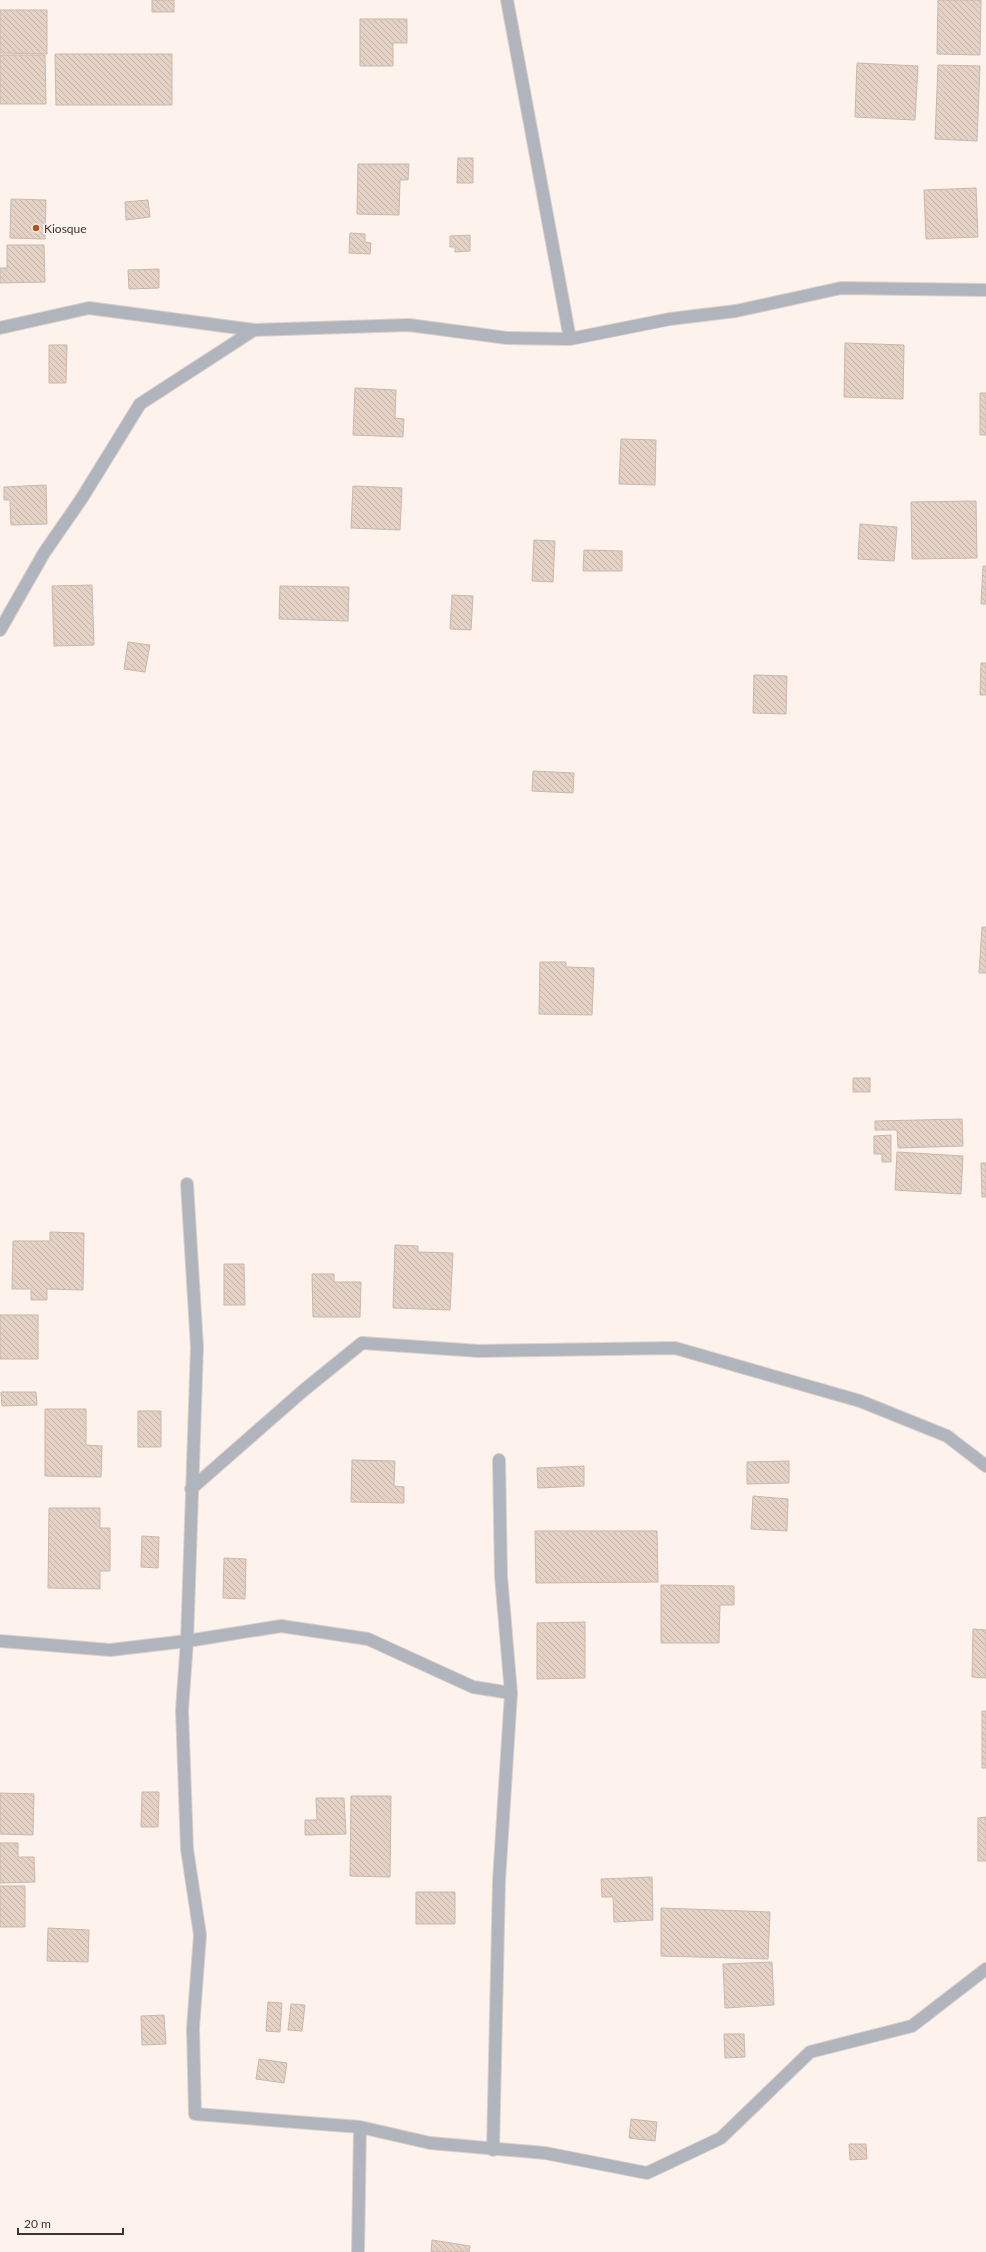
<svg xmlns="http://www.w3.org/2000/svg" width="986" height="2252" font-family="Lato,sans-serif">
	<defs>
		<pattern id="building-back-hatch" width="6" height="6" patternUnits="userSpaceOnUse"><rect width="6" height="6" fill="#e5d2c7"/><path d="M-1 5l2 2M0 0l6 6M5-1l2 2" fill="none" stroke="#c5b5ab"/></pattern>
	</defs>
	<rect width="100%" height="100%" fill="#fef2ec"/>
	<path fill="url(#building-back-hatch)" stroke="#cab8ad" d="M152 0H174V12H152Z
		M938 0H981L980 55 937 54Z
		M0 10H47V54L0 53Z
		M360 19H407V43H393V66H360Z
		M55 54H172V105H56Z
		M0 55H45L46 104H0Z
		M857 63 918 66 915 120 855 117Z
		M938 65 980 66 977 141 935 139Z
		M458 158H473V183H457Z
		M358 164H409L408 180H400L399 215 357 214Z
		M976 188 978 237 926 239 924 190Z
		M11 199 46 200 45 239 10 238Z
		M148 200 150 217 126 220 125 202Z
		M350 233 365 234V242L371 243 370 254 349 253Z
		M470 235V251L455 252V247H450V236Z
		M7 245H44L45 282 0 283V268H7Z
		M159 269V288L129 289 128 270Z
		M845 343 904 345 903 399 844 397Z
		M49 345H67L66 383H49Z
		M355 388 396 390 395 418 404 419 403 437 353 435Z
		M980 393H986V435H980Z
		M621 439 656 440 655 485 619 484Z
		M46 485 47 524 11 525 10 500H4V487Z
		M353 486 402 488 400 530 351 528Z
		M976 501 977 558 912 559 911 502Z
		M860 524 897 527 894 561 858 559Z
		M534 540 555 541 553 582 532 581Z
		M584 550 622 551V571H583Z
		M983 566H986V604H981Z
		M92 585 94 645 54 646 52 586Z
		M280 586 349 587 348 621 279 619Z
		M452 595 473 596 471 630 450 629Z
		M128 642 150 645 145 672 124 669Z
		M981 663H986V695H980Z
		M754 675 787 676 786 714 753 713Z
		M533 771 574 773 573 793 532 791Z
		M982 927H986V973H979Z
		M540 962H566V967L594 968 592 1015 539 1014Z
		M853 1078H870V1092H853Z
		M962 1119 963 1146 898 1148 897 1130H875V1121Z
		M891 1135V1162H882V1154H874V1136Z
		M897 1152 963 1156 961 1194 895 1190Z
		M981 1163H986V1197H982Z
		M50 1232 84 1233 83 1290 47 1289V1300H31V1289H12L13 1241H50Z
		M395 1245 418 1246V1252L453 1253 450 1310 393 1308Z
		M224 1264H244L245 1305H224Z
		M312 1274H334V1282H361L360 1317H313Z
		M0 1315H38V1359H0Z
		M1 1392H36L37 1405 2 1406Z
		M45 1409H86V1445L102 1446 101 1477 45 1476Z
		M138 1411H161V1447H138Z
		M352 1460 395 1461 394 1486 404 1487V1503L351 1502Z
		M789 1461V1483L747 1484V1462Z
		M584 1466V1486L538 1488 537 1468Z
		M753 1496 788 1499 787 1531 751 1529Z
		M49 1508H100V1528H110V1571H100V1589L48 1588Z
		M535 1531H657L658 1582 536 1583Z
		M142 1536 159 1537 158 1568 141 1567Z
		M224 1558 246 1559 245 1599 223 1598Z
		M661 1585 734 1586V1605H720L719 1643H661Z
		M585 1622V1678L537 1679V1623Z
		M973 1629 986 1630V1678L972 1677Z
		M982 1711H986V1768H982Z
		M142 1792H159L158 1827H141Z
		M0 1793 34 1794 33 1835 0 1834Z
		M351 1796H391L390 1877 350 1876Z
		M316 1798H344L346 1834 305 1835V1820H317Z
		M986 1817V1861H978V1818Z
		M0 1843H18V1857H34L35 1882 0 1883Z
		M652 1877 653 1920 614 1922 613 1897H602L601 1879Z
		M0 1886H25V1927H0Z
		M416 1892H455V1924H416Z
		M661 1908 770 1912 768 1959 661 1956Z
		M48 1928 89 1930 88 1962 47 1961Z
		M772 1962 774 2005 725 2008 723 1964Z
		M268 2002 282 2003 280 2032 266 2031Z
		M291 2004 305 2005 302 2031 288 2030Z
		M164 2015 166 2044 142 2045 141 2016Z
		M724 2034H744L745 2057 725 2058Z
		M259 2059 287 2063 284 2083 256 2079Z
		M631 2119 657 2122 655 2141 629 2138Z
		M849 2144H866L867 2159 850 2160Z
		M432 2240 470 2246 469 2252H431Z"/>
	<g fill="none" stroke-linecap="round" stroke-linejoin="round">
		<defs>
			<path id="street" d="M507 0 570 339
				M0 328 89 308 254 330
				M0 630 44 553 82 498 140 404 254 330 409 325 507 338 570 339 670 319 736 311 841 288 986 290
				M187 1184 197 1347 187 1641 182 1710 187 1849 200 1935 193 2028 195 2114 360 2127 358 2252
				M191 1489 304 1390 362 1343 479 1351 675 1348 860 1401 947 1436 986 1466
				M0 1641 110 1650 187 1641 281 1626 368 1639 473 1687 511 1693
				M360 2127 430 2143 545 2153 647 2173 721 2138 810 2052 912 2026 986 1969
				M493 2150 499 1881 511 1693 501 1576 499 1460"/>
		</defs>
		<use href="#street" stroke="#dbd0ca" stroke-width="14"/>
		<use href="#street" stroke="#b0b4bc" stroke-width="12"/>
	</g>
	<circle fill="#b55021" stroke="#fef2ec" stroke-width="1.5" cx="36" cy="228" r="4"/>
	<g text-anchor="middle" dominant-baseline="central" stroke-width="3.5" stroke-linejoin="round" paint-order="stroke">
		<g font-size="12" fill="#3b3430" stroke="#fef2ec" text-anchor="start">
			<text x="44" y="228">Kiosque</text>
		</g>
	</g>
	<path d="M18 2228v6h105v-6" fill="none" stroke="#3b3430" stroke-width="2"/>
	<text x="24" y="2228" font-size="12" fill="#3b3430" stroke="#fef2ec" stroke-width="3" paint-order="stroke">20 m</text>
</svg>
